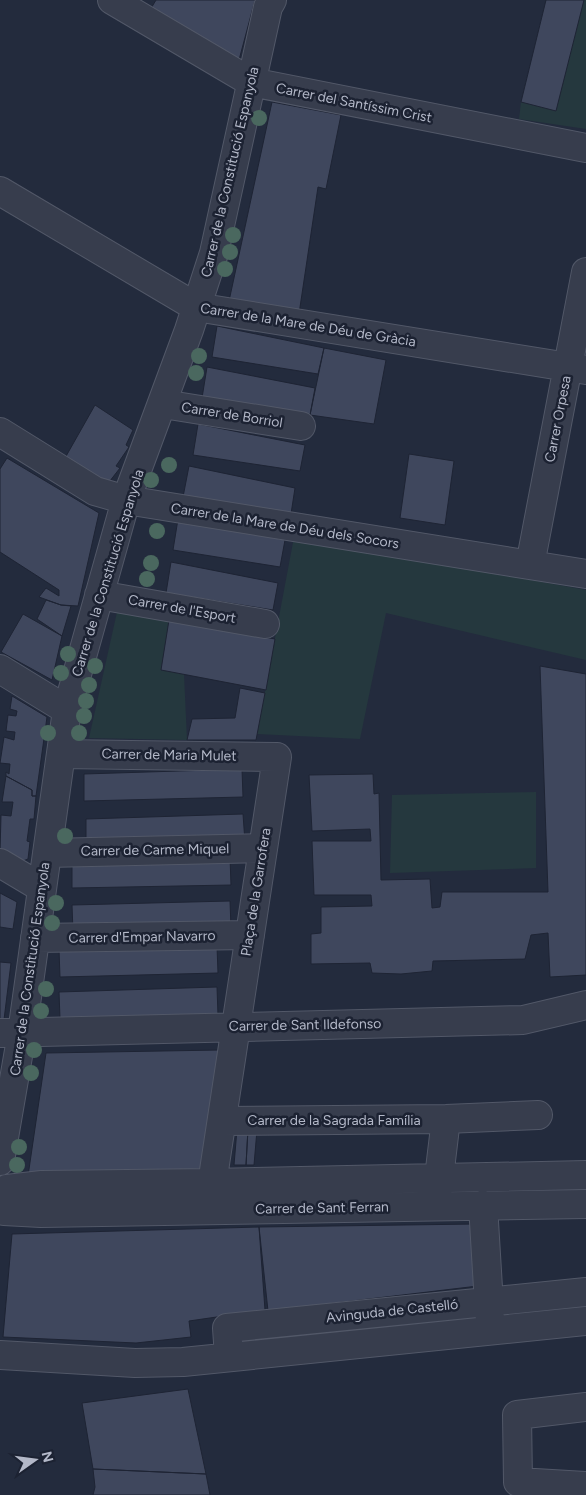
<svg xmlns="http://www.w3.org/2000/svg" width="586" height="1495" font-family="Figtree,sans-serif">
	<rect width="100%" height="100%" fill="#232b3d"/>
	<path fill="#25383e" d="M546 0H586V129L519 119 521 102Z
		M294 537 586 590V660L386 613 360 739 257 734Z
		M117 612 169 620 161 669 184 674 187 740 89 738Z
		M536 792V868L390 873 392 795Z"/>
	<path fill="#3f475d" stroke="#1e2434" d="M156 0H255L239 60 150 10Z
		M546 0H584L556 111 521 102Z
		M272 102 341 115 326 189 318 187 299 314 229 301Z
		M217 326 324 348 318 374 212 357Z
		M324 348 386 360 374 424 310 415Z
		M207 367 315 388 310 415 202 398Z
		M95 405 133 430 126 445 129 447 116 466 120 468 106 486 65 458Z
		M198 424 305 445 300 471 193 455Z
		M409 454 454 461 445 525 400 518Z
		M7 458 99 513 78 606 61 605 39 597 46 588 59 596V590L0 552V469Z
		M189 466 295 488 291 514 183 497Z
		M178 519 285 540 280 567 173 550Z
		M171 562 278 583 273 610 166 593Z
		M46 600 61 605 71 606 62 636 37 619Z
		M23 614 62 636 52 680 1 652Z
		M169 620 275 639 266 690 161 670Z
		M540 666 586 674V975L550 977 548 933 531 935 525 959 433 961 432 971 401 974 372 973 370 963 311 964V934L321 933V907L372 906 371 895H314L312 841H371L370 829 312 831 309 775 373 774 374 794 379 793 381 880 430 879 432 908 440 907 442 892H548Z
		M240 688 265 693 256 740H187L192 719 235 718Z
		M12 696 47 717 36 796H32V790L6 776V772L9 774 10 764 0 763 4 737 14 740 15 732 6 731 8 715 16 716 17 711 10 709Z
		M242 769 243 797 84 801V774Z
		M6 776 32 790V796H36L34 819H30L27 841 30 842 28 859 13 865 0 852 1 815 11 816 13 802H2Z
		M243 814 245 842 86 846V819Z
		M230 857 231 885 72 888V861Z
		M0 893 17 902 13 929 0 927Z
		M230 901 231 928 73 932 72 905Z
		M217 946 218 973 60 977 59 950Z
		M0 962 11 963 3 1028 0 1027Z
		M217 987 218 1015 60 1019 59 992Z
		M220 1050 203 1169 28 1176 46 1053Z
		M237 1129H248L246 1165H234Z
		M248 1129 257 1130 254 1165H246Z
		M476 1224 478 1286 268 1311 259 1227Z
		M259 1227 265 1310 189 1321 191 1337 136 1343 3 1337 12 1234Z
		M188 1389 206 1474 93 1469 82 1403Z
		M93 1469 206 1474 210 1495H93L95 1487Z"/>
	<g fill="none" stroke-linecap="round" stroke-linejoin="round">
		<defs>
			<path id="minor" d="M112 0 251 82 586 148
				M0 191 196 307 586 370
				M163 404 301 426
				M0 432 95 491 126 500 586 574
				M530 565 586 272
				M99 595 265 624
				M0 669 67 710
				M61 754 277 757 208 1210
				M47 853 263 848
				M0 863 42 888
				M35 938 250 935
				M0 1033 523 1020 586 1005
				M222 1121 446 1119 538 1115
				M0 1161 22 1033 67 710 126 500 189 330 214 253 268 7 272 0
				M7 1189 42 1185 212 1183 586 1175
				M437 1194 446 1119
				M483 1205 490 1321
				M4 1211 41 1213 586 1204
				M0 1355 135 1363 183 1362 586 1321
				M229 1357 227 1328 586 1292
				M586 1407 517 1415 518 1482 586 1486"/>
		</defs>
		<use href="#minor" stroke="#525868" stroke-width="30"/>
		<use href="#minor" stroke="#373d4d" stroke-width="28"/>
	</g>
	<g fill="#4a685f">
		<circle cx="259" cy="118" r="8"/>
		<circle cx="233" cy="235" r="8"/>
		<circle cx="230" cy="252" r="8"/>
		<circle cx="225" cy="269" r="8"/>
		<circle cx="199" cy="356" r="8"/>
		<circle cx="196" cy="373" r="8"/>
		<circle cx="169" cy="465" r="8"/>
		<circle cx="151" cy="480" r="8"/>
		<circle cx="157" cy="531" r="8"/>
		<circle cx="151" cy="563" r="8"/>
		<circle cx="147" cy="579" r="8"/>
		<circle cx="68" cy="654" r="8"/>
		<circle cx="95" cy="666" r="8"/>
		<circle cx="61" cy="673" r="8"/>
		<circle cx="89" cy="685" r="8"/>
		<circle cx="86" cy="701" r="8"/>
		<circle cx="84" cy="716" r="8"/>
		<circle cx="48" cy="733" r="8"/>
		<circle cx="79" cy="733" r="8"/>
		<circle cx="65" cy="836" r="8"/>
		<circle cx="56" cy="903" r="8"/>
		<circle cx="52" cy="923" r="8"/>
		<circle cx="46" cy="989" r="8"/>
		<circle cx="41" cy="1011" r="8"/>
		<circle cx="34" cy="1050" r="8"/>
		<circle cx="31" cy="1073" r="8"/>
		<circle cx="19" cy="1147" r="8"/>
		<circle cx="17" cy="1165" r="8"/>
	</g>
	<g text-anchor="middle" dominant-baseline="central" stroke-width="5" stroke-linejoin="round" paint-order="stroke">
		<g font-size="14" fill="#b3b8c8" stroke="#1c2232">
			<text transform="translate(354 103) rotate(11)">Carrer del Santíssim Crist</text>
			<text transform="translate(230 172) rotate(-77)">Carrer de la Constitució Espanyola</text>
			<text transform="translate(308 325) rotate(9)">Carrer de la Mare de Déu de Gràcia</text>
			<text transform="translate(232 415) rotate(9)">Carrer de Borriol</text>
			<text transform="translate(558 419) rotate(-79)">Carrer Orpesa</text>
			<text transform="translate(285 526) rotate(9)">Carrer de la Mare de Déu dels Socors</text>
			<text transform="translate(108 573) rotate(-73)">Carrer de la Constitució Espanyola</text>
			<text transform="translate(182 609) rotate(10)">Carrer de l'Esport</text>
			<text transform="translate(169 755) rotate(1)">Carrer de Maria Mulet</text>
			<text transform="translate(155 850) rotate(-1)">Carrer de Carme Miquel</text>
			<text transform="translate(256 892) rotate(-81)">Plaça de la Garrofera</text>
			<text transform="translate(142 937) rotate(-1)">Carrer d'Empar Navarro</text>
			<text transform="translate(30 969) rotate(-82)">Carrer de la Constitució Espanyola</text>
			<text transform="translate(305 1025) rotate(-1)">Carrer de Sant Ildefonso</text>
			<text x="334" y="1120">Carrer de la Sagrada Família</text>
			<text transform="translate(322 1208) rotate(-1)">Carrer de Sant Ferran</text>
			<text transform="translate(392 1311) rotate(-6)">Avinguda de Castelló</text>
		</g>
	</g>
	<g transform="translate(35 1460) rotate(76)" stroke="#1c2232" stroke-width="4" paint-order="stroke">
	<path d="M0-4L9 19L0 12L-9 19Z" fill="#b3b8c8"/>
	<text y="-8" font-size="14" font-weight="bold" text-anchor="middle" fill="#b3b8c8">N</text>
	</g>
</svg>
